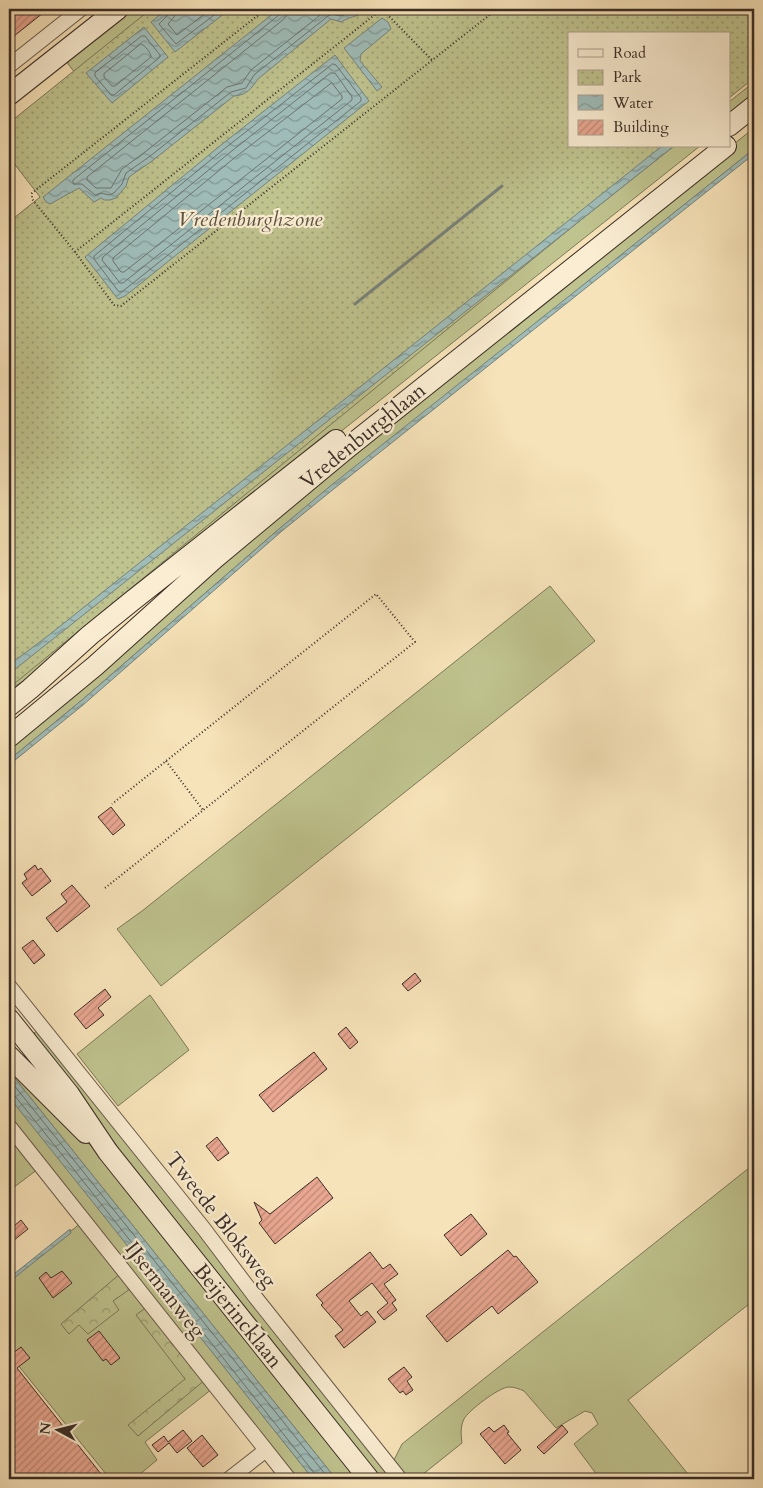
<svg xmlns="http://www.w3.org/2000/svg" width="763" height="1488" font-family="Cardo,serif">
	<defs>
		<pattern id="forest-crowns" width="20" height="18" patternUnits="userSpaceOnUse" patternTransform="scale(1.25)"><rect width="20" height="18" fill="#bfc38e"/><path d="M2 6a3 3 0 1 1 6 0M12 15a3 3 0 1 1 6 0" fill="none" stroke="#9c9f74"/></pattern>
		<pattern id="park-dots" width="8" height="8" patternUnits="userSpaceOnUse" patternTransform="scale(1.25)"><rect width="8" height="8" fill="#bfc38e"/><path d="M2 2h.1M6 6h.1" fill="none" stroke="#9c9f74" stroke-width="1.8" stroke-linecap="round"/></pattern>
		<pattern id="water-waves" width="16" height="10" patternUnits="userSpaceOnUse" patternTransform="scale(1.25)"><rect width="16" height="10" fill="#9fbcb8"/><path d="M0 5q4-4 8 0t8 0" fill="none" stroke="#839996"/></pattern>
		<pattern id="building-hatch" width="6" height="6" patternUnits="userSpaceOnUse" patternTransform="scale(1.25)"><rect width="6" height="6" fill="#e9a690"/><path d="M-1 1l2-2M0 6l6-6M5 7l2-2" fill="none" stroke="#be8876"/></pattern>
	</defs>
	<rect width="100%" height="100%" fill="#f7e3b9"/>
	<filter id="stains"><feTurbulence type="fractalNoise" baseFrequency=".004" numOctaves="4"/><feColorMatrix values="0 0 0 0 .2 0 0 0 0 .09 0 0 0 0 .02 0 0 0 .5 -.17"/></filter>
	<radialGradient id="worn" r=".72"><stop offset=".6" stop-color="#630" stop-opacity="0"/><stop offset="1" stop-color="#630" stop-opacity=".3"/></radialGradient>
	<path fill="#bfc38e" stroke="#7c785a" d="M128 9H167L80 79 68 64V57Z
		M754 82V103L729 123V102Z
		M754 128V149L279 529 82 700 9 760V740L347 451Z
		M674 146H700L42 669 9 690V674Z
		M550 586 595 641 161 986 117 929 142 911Z
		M150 995 189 1050 118 1106 77 1054Z
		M38 1030 394 1479H379L59 1072 34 1033Z
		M9 1062 99 1154 356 1479H336L9 1071Z
		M9 1097 52 1150 313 1479H296L9 1118Z
		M9 1136 38 1169 9 1191Z
		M754 1164V1300L628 1400 692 1479H600L574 1444 598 1424 592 1413 585 1411 556 1428 524 1391C519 1389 515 1387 509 1387 499 1387 468 1411 464 1419 460 1427 461 1435 462 1443L417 1479H409L394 1460 402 1444Z
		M81 1223 212 1389 145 1442 157 1460 134 1479H110L9 1354V1280Z"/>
	<path fill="url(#forest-crowns)" stroke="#7c785a" d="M121 1273 133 1287 113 1301 119 1310 88 1334 79 1325 69 1334 61 1324Z
		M148 1306 206 1379 138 1436 128 1425 185 1379 136 1315Z"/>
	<path fill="url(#park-dots)" stroke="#7c785a" d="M151 9H754V78L729 98V34H569V146H671L9 688V222L40 197 9 157V123Z"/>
	<path fill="url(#water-waves)" stroke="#77837e" d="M167 9H230L175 52 151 22Z
		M279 9H369C361 16 351 16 341 22L331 19 258 79C251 89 247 95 234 96L152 161 129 177 126 186 116 198 110 200H104L101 198 94 202 79 188 50 204 46 202 43 197Z
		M382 18 388 22 391 29 361 54 360 61 382 87 377 91 344 48Z
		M144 27 168 57 112 103 86 73Z
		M335 55 369 101 125 296 118 299 85 257 221 145Z
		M662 146H674L9 674V665L49 635Z
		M754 149V154L330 492 282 531 83 705 9 765V760L82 700 279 529 329 487Z
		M9 1071 336 1479H313L9 1097Z
		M70 1229 71 1233 9 1282V1278Z"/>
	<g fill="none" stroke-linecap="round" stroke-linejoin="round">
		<path stroke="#6c7470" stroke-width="1" d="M170 9 169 14 159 24 176 44 222 9
			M176 9 174 17 168 24 177 35 211 9
			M282 9 279 15 73 180V184H82L95 195 101 193 109 195 114 193 122 184 126 173 149 157 231 92 246 88 254 75 328 16 332 14 340 16 361 9
			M288 9 287 14 284 19 87 177V180L96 188H111L122 169 145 152 227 87 242 83 251 70 328 9
			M142 36H145L160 55V57L114 95H111L95 76V73Z
			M141 44C145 45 151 53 151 57L115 86H112L104 77V74Z
			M333 64 336 65 361 98V101L123 291 119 292 94 259V256L224 149Z
			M331 73H335L352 97V100L123 283H120L102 260 103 257 228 154Z
			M332 83 342 96V99L124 272H121L113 261V258L233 159Z
			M9 1079 329 1479
			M9 1094 15 1096 56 1147 315 1474 317 1479"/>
		<path stroke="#77837e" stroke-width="3" d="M355 304 502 186"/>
	</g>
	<path fill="url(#building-hatch)" stroke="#3a2d27" d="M17 9H48L9 40V16Z
		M111 807 125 825 113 835 98 817Z
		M35 865 38 870 41 868 51 881 32 896 22 883 27 879 24 874Z
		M72 885 90 906 57 932 46 918 67 902 61 894Z
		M33 940 45 955 34 964 22 948Z
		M415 973 421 981 408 991 402 984Z
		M105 989 111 997 98 1008 104 1015 86 1029 74 1014Z
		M346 1027 358 1042 350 1049 338 1034Z
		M314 1052 327 1069 273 1112 259 1095Z
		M217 1137 229 1153 218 1161 206 1146Z
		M317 1177 333 1198 275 1244 259 1223 262 1220 254 1202 270 1214Z
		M471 1214 487 1234 461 1256 444 1235Z
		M9 1219 14 1226 21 1220 28 1229 9 1244Z
		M508 1250 514 1257 516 1256 538 1282 498 1314 492 1306 447 1342 426 1316Z
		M370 1252 383 1269 390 1264 398 1274 384 1284 396 1300 392 1303 397 1310 384 1320 377 1312 388 1303 372 1283 349 1301 361 1316 367 1311 376 1322 344 1348 335 1336 343 1330 321 1305 323 1303 316 1295Z
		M62 1271 72 1283 53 1298 39 1278 46 1272 51 1278Z
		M99 1331 120 1358 111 1365 106 1359 103 1361 87 1340Z
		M21 1347 30 1358 17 1368 105 1479H9V1356Z
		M404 1367 412 1377 407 1381 413 1390 406 1395 403 1391 400 1393 388 1379Z
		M504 1425 509 1432 507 1433 521 1450 505 1464 480 1434 489 1427 494 1432Z
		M562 1425 568 1432 544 1454 537 1447Z
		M183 1430 192 1441 177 1453 169 1443 158 1452 152 1445 164 1436 168 1442Z
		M202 1435 218 1455 203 1467 187 1448Z"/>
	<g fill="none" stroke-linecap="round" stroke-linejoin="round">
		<defs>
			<path id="service" d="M749 1479 754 1475"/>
			<path id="minor" d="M9 66 81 9
				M9 986 204 1229 256 1298 400 1479
				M9 1126 289 1479
				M229 1479 266 1450"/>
			<path id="secondary" d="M9 95 118 9
				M729 126 754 106
				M9 706 30 689 90 635 132 601 336 440
				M9 737 95 666 214 559 346 449 726 146
				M9 1019 69 1094 108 1152 369 1479
				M9 1056 86 1133"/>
		</defs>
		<use href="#service" stroke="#695a4c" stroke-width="9"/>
		<use href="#minor" stroke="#695a4c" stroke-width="16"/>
		<use href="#secondary" stroke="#3a2d27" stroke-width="22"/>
		<path stroke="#3a2d27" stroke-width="2" stroke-dasharray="1 2.5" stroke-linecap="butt" d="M266 9 32 193V199L75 252 114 305 121 306 497 9
			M382 9 432 60
			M75 252 382 9
			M166 761 203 810
			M105 888 415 642 376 594 112 804"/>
		<use href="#service" stroke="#faedd2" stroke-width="7"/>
		<use href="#minor" stroke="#faedd2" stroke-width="14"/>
		<use href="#secondary" stroke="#faedd2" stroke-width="20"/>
	</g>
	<g text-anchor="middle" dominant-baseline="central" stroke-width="4.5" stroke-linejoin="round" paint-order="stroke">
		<g font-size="21" font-style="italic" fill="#5b5241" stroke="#faedd2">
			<text x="250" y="219">Vredenburghzone</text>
		</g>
		<g font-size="21" fill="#3a2d27" stroke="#faedd2">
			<text transform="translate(363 436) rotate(-39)">Vredenburghlaan</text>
			<text transform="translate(221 1220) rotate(52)">Tweede Bloksweg</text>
			<text transform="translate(165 1290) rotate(52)">IJsermanweg</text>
			<text transform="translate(238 1316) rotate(51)">Beijerincklaan</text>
		</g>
	</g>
	<rect width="763" height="1488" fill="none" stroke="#f7e3b9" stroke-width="30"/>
	<rect x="10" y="10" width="743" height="1468" fill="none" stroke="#3a2d27" stroke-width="2.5"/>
	<rect x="15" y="15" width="733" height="1458" fill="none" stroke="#3a2d27"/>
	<rect x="568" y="32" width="162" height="115" fill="#faedd2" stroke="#ada08e"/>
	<rect x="578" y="49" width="25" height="8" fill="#faedd2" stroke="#ada08e"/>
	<text x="613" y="58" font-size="15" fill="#3a2d27">Road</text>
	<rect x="578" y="70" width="25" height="15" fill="url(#park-dots)" stroke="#ada08e"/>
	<text x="613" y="82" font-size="15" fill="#3a2d27">Park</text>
	<rect x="578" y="95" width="25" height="15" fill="url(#water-waves)" stroke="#ada08e"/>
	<text x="613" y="108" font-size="15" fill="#3a2d27">Water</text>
	<rect x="578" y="120" width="25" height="15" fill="url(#building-hatch)" stroke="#ada08e"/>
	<text x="613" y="132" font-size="15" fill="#3a2d27">Building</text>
	<g transform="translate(58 1430) rotate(277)" stroke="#faedd2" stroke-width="4" paint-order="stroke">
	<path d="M0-4L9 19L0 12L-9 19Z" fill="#3a2d27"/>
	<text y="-8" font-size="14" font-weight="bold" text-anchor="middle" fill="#3a2d27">N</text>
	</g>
	<rect width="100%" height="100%" filter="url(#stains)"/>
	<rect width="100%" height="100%" fill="url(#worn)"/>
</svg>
